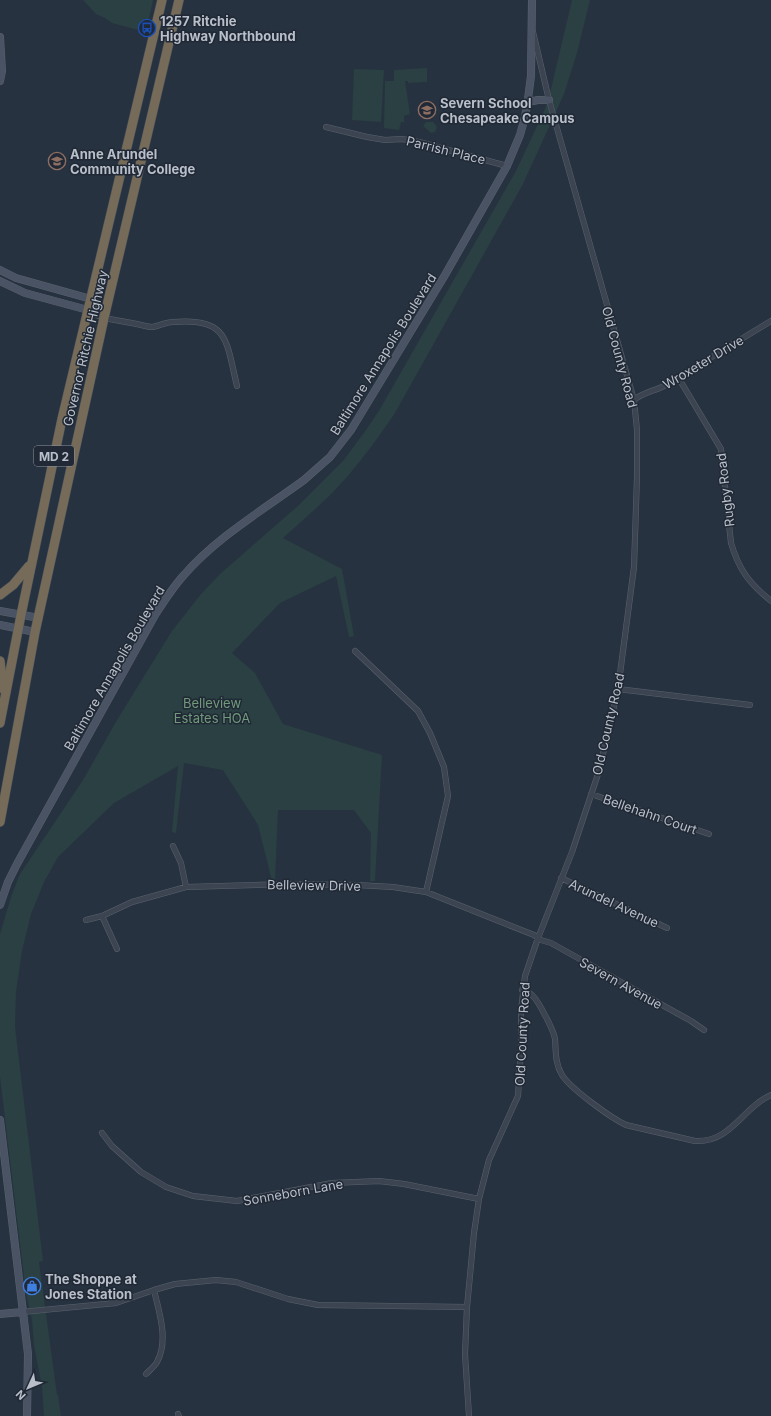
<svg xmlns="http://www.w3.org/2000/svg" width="771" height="1416" font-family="Inter,sans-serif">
	<rect width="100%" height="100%" fill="#273240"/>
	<path fill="#2a4042" d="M83 0H153L146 32 112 23 105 18 96 14Z
		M572 0H590L577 53 564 94 523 184 395 413C380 435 365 456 347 477 328 499 305 518 283 538L342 569 354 636 349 637 336 576 280 603 232 653 255 673 283 724 382 755 375 881H370L371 833 354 810H278L275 881H272L258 825 223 770 184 763 176 833 172 832 178 766 114 803 58 857 44 882 31 914 22 951 16 992 15 1027 43 1261 39 1262 57 1395H58L61 1416H44L42 1387 34 1345 32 1320 26 1293 0 1077V934L11 897 20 874 83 780 117 720 172 631 201 594 220 574 299 505 343 461 366 430 380 409 516 171 545 109 551 89Z
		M427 68V82L408 83V81H405L410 114 404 116V122H401L399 130 384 128 385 81H394V70Z
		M354 69 384 70 381 122 352 120Z
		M426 122H433L437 127 435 132 431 133 423 126Z"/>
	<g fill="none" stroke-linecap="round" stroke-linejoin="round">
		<defs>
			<path id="street" d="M326 127 367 137 385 140 402 139 419 142 507 166
				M104 318C115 320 126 322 137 324 142 325 148 327 152 327 159 326 166 322 173 322 229 317 226 341 237 386
				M678 377 721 449 731 543C739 570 749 583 771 601
				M634 400C642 393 654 391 664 386L771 321
				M355 651 418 711 430 733 444 767 448 796 426 892
				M618 689 750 705
				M591 794 709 834
				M173 846 181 863 186 887
				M561 878 667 928
				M102 916 117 949
				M86 920 102 916 132 902 186 887 288 884 357 885 393 887 426 892 534 935 541 940 551 943 691 1021 704 1030
				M522 990C526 991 530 993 533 996 539 1002 554 1031 555 1039 556 1051 555 1064 562 1075 571 1089 611 1118 626 1125L695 1141C731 1143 742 1108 771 1095
				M102 1133 112 1146 141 1172 166 1187 193 1196 237 1201 332 1183 379 1181 404 1184 479 1199
				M22 1312 116 1303 154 1290 175 1284 216 1280 236 1282 288 1299 318 1305 467 1307
				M146 1374C150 1370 155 1366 157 1362 169 1340 159 1312 154 1290
				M178 1414 179 1416
				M469 1416 465 1354 467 1307 474 1233 479 1199 489 1160 518 1096 521 1050V1011L525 976 538 938 572 852 599 771 618 689 634 567 637 477V430L634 400 549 100 533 32"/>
			<path id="secondary" d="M0 37 2 71 0 81
				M528 102 538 100H549
				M0 270 16 278 91 299 104 318
				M0 281 25 293 88 310 103 317
				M0 611 39 618
				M0 625 35 632
				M0 905 8 882 17 864 155 615C164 601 173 587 184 575 217 537 263 510 304 480L330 457 351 430 445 275 507 166 520 135 525 117 528 99 531 76 532 0
				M0 1120 28 1354 27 1416
				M0 1314 22 1312"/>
			<path id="highway" d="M0 595 13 585 29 566
				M0 661 3 689
				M0 723 21 615 62 419 162 0
				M0 822 35 632 104 318 179 0"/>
		</defs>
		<use href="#street" stroke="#59626d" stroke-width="6"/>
		<use href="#secondary" stroke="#59626d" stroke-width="8"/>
		<use href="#highway" stroke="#464f5a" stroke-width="10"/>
		<use href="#street" stroke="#3b4450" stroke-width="5"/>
		<use href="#secondary" stroke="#495363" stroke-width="7"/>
		<use href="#highway" stroke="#766b59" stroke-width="9"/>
	</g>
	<defs>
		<symbol id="bus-ring" viewBox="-11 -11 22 22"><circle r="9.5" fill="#202935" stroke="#1a4fb4" stroke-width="1.5"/><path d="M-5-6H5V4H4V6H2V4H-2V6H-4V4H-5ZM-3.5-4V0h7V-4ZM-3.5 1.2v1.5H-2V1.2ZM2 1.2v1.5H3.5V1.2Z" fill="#1a4fb4"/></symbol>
		<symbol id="school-ring" viewBox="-11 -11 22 22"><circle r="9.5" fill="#202935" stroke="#8d6e63" stroke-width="1.5"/><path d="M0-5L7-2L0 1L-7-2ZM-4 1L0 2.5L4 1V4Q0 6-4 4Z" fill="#8d6e63"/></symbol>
		<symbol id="university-ring" viewBox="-11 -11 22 22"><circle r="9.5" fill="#202935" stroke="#8d6e63" stroke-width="1.5"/><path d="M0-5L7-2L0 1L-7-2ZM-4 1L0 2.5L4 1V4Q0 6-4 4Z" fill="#8d6e63"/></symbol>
		<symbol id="shop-ring" viewBox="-11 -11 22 22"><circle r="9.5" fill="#202935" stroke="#3f7fe0" stroke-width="1.5"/><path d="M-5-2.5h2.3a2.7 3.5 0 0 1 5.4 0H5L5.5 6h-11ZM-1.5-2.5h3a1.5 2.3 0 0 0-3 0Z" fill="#3f7fe0"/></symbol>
	</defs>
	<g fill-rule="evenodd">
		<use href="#bus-ring" x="137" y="18" width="20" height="20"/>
		<use href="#school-ring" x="417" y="100" width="20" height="20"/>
		<use href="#university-ring" x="47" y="151" width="20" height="20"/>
		<use href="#shop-ring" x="22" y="1276" width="20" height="20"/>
	</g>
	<g text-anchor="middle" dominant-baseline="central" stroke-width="3" stroke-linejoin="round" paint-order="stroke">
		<rect fill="#202935" stroke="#8a929d" stroke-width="1" x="34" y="446" width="40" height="20" rx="3"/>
		<g font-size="12" font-weight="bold" fill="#b8bfca">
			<text x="54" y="456">MD 2</text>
		</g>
		<g font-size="13" font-weight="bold" fill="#b8bfca" stroke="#202935" text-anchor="start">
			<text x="160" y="21">1257 Ritchie<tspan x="160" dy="15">Highway Northbound</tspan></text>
			<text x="440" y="103">Severn School<tspan x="440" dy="15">Chesapeake Campus</tspan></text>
			<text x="70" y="154">Anne Arundel<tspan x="70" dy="15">Community College</tspan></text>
			<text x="45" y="1279">The Shoppe at<tspan x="45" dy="15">Jones Station</tspan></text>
		</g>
		<g font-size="13" fill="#b8bfca" stroke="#202935">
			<text transform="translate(446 150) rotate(14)">Parrish Place</text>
			<text transform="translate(85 348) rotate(-77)">Governor Ritchie Highway</text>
			<text transform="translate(383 354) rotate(-58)">Baltimore Annapolis Boulevard</text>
			<text transform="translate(620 357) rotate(75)">Old County Road</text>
			<text transform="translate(703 362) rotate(-31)">Wroxeter Drive</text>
			<text transform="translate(725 490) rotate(-97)">Rugby Road</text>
			<text transform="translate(114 668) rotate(-60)">Baltimore Annapolis Boulevard</text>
			<text transform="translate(608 724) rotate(-77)">Old County Road</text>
			<text transform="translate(650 814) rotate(19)">Bellehahn Court</text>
			<text transform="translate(314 885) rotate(1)">Belleview Drive</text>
			<text transform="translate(614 903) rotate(25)">Arundel Avenue</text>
			<text transform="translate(621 983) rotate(29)">Severn Avenue</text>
			<text transform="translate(522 1034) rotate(-87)">Old County Road</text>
			<text transform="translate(293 1192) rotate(-10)">Sonneborn Lane</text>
		</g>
		<g font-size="13" fill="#709a7a" stroke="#202935">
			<text x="212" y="703">Belleview<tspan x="212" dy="15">Estates HOA</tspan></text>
		</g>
	</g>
	<g transform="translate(28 1388) rotate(226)" stroke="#202935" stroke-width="3" paint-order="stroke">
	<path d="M0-3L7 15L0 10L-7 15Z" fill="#b8bfca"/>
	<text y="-6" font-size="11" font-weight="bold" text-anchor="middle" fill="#b8bfca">N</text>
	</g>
</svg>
